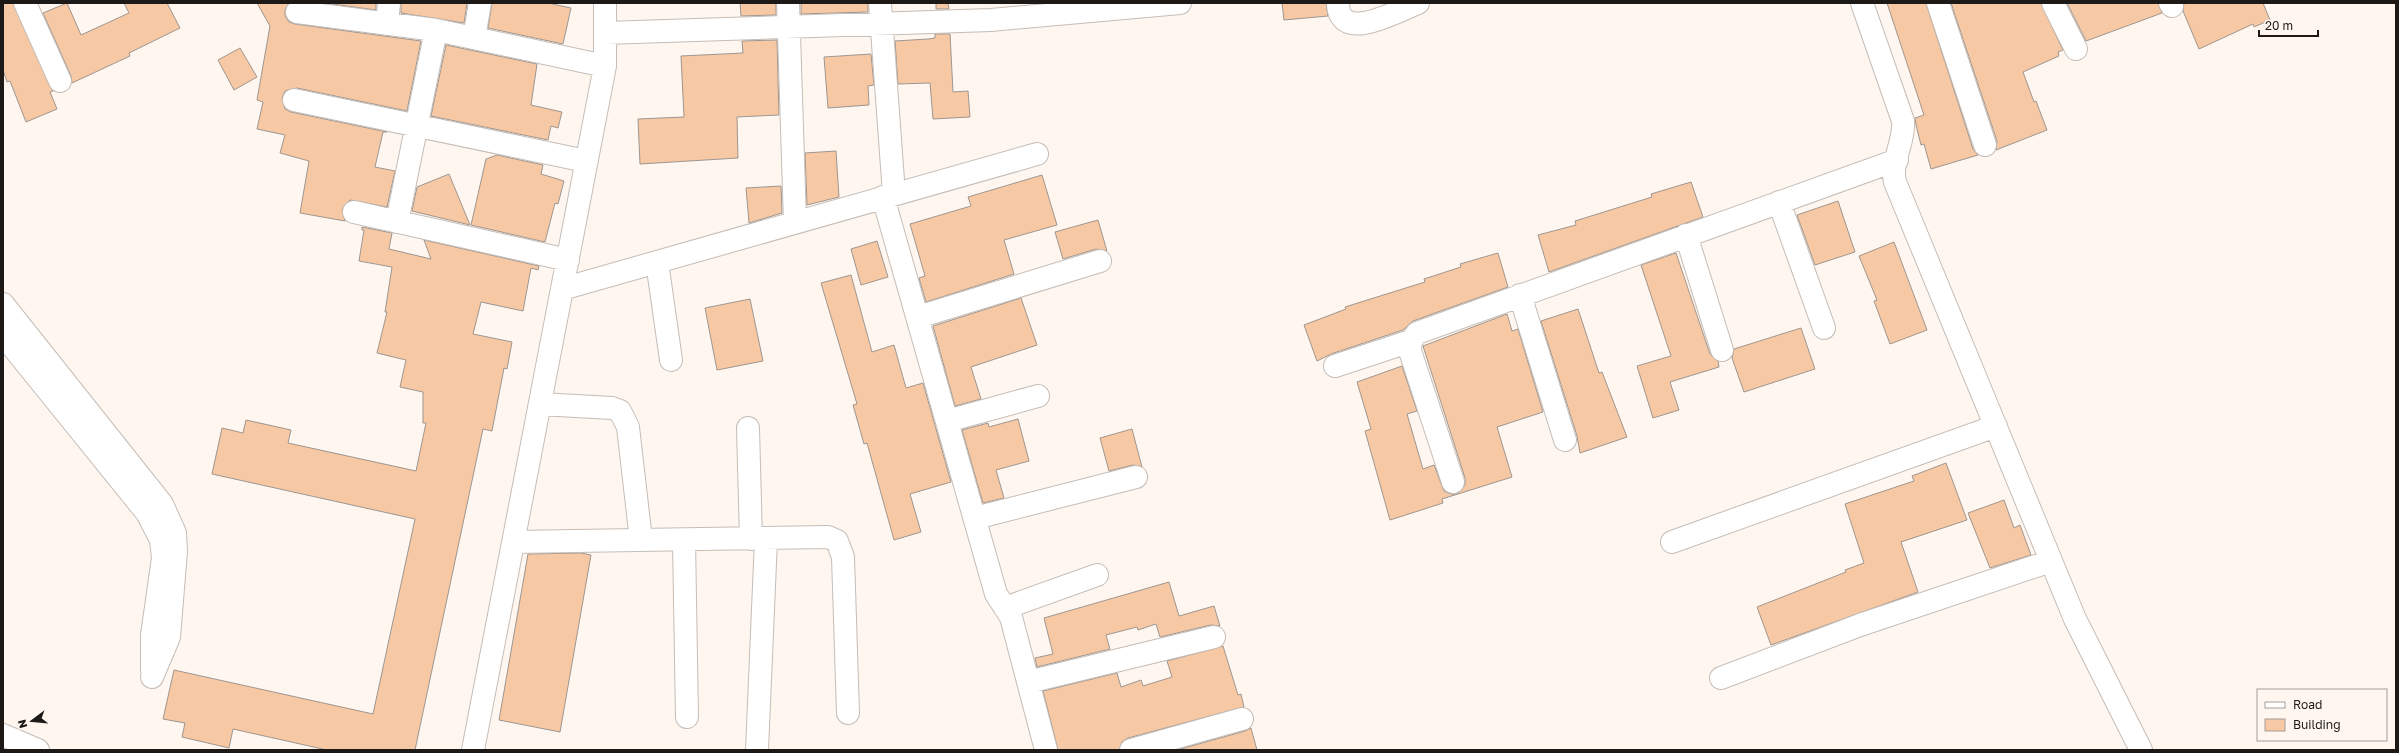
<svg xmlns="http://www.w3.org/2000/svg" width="2399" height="753" font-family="'Golos Text',sans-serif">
	<rect width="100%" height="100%" fill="#fef6ef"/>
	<path fill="#f7c8a4" stroke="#9e9690" d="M3 3H13L53 91 50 92 57 109 26 122 10 81 7 82 3 70Z
		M67 3 81 35 129 13 124 3H167L180 28 129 53 130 56 72 83 71 76 43 13Z
		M257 3H289L285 10V16L289 22 295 24 421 41 407 111 297 88 285 91 282 98 285 109 291 112 387 132H383L375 167 395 171 387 207 350 200 342 210 345 221 300 213 309 161 280 153 285 135 257 129 263 102 257 100 270 26Z
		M325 3H376V10Z
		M401 3H467L464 23 401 13Z
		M492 3H548L571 8 563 44 488 28Z
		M740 3H776V15L741 16Z
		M801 3H868V12L801 14Z
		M936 3H948L949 9H936Z
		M1282 3H1326L1328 16 1284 20Z
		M1887 3H1926L1973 149 1978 155 1931 169 1924 144 1921 145 1916 125 1915 118 1924 115Z
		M1951 3H2041L2063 50 2058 52 2059 56 2023 72 2034 102 2036 101 2047 130 1996 150 1997 141Z
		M2067 3H2158L2162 13 2086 41Z
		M2184 3H2263L2270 20 2254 27 2253 24 2199 49 2183 11Z
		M935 34H950L953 92 968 91 970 117 933 119 930 83 898 84 895 41 928 39 935 38Z
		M777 40 779 115 737 117 738 158 640 164 638 119 684 117 681 56 743 53 742 41Z
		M446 45 537 64 531 105 562 112 558 128 551 126 548 140 431 116Z
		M240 48 257 77 234 90 218 60Z
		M871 54 874 85 868 86 869 105 828 108 824 57Z
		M836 151 839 197 807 205 805 153Z
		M497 155 543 165 541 174 564 181 558 204 555 203 545 242 471 225 486 159Z
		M449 174 470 225 412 211 417 187Z
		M1042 175 1057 225 1004 240 1014 274 926 302 919 278 925 276 910 224 971 206 968 197Z
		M1691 182 1703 217 1549 272 1538 235 1576 225 1575 221 1652 197 1651 194Z
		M781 186 782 213 749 223 746 188Z
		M1838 201 1855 252 1815 265 1797 215Z
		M1098 220 1107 251 1096 249 1063 259 1055 232Z
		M362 227 392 233 389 249 431 259 424 240 539 266 538 270 531 268 523 311 481 302 473 334 512 342 507 369 504 368 492 431 483 429 415 750H327L233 729 229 748 182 737 185 723 163 719 174 670 373 714 415 519 212 474 222 428 243 433 246 420 291 430 288 443 416 471 426 423H423V392L400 387 406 360 377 353 387 312H385L392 267 359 261 364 230H362Z
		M877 241 888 277 861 285 851 249Z
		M1894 242 1927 330 1890 344 1874 301 1877 300 1859 256Z
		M1498 253 1508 287 1413 321 1403 330 1331 354 1317 361 1304 325 1346 309 1345 307 1425 282 1424 279 1461 267 1460 264Z
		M1676 253 1710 354 1718 361 1719 367 1670 382 1679 410 1653 418 1637 366 1671 356 1641 265Z
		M851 275 872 352 894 345 906 388 923 383 951 482 910 494 921 532 894 540 867 443 864 444 853 405 857 404 821 283Z
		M1021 298 1037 345 971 367 981 399 955 406 933 326Z
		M750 299 763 361 717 370 705 308Z
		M1578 309 1599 373 1602 372 1627 437 1580 453 1577 436 1541 321Z
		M1507 314 1512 331 1518 329 1543 412 1497 427 1512 477 1442 499 1443 503 1390 520 1365 431 1371 429 1357 382 1402 366 1417 411 1407 414 1423 469 1434 465 1444 491 1451 494H1457L1465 485V478L1423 346Z
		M1801 328 1815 369 1744 392 1732 358 1734 349Z
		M1018 419 1029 461 996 470 1004 498 983 503 962 430 988 423 989 427Z
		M1132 429 1142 467 1133 465 1109 471 1100 438Z
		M1946 463 1967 520 1901 542 1918 592 1771 645 1757 607 1846 572 1845 570 1864 563 1845 504 1914 481 1912 476Z
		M2004 500 2014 528 2020 525 2031 555 1990 568 1968 513Z
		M581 553 591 555 560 732 499 720 528 554Z
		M1169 582 1179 616 1214 606 1220 626 1211 625 1160 637 1156 624 1138 630 1137 627 1106 635 1110 649 1037 667 1035 658 1053 654 1044 618Z
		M1223 646 1238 695 1241 694 1244 707 1128 738 1122 742 1119 750H1058L1043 691 1117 673 1121 687 1141 680 1143 686 1172 677 1167 661Z
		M1251 728 1257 750H1177L1245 731Z"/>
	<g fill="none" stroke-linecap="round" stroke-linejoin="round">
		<defs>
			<path id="minor" d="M25 3 60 81
				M788 3 795 222
				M880 3 894 194
				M1338 3C1339 45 1397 11 1418 3
				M1862 3 1903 121C1905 142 1890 162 1895 182L2075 619 2141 750
				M1938 3 1985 145
				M2053 3 2076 49
				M2170 3 2172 6
				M297 12 436 30 605 66
				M387 24 389 3
				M605 33 991 20 1180 3
				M474 38 480 3
				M294 100 586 161
				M883 197 996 594 1011 617 1046 750
				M1779 202 1824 328
				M354 212 568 260
				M397 222 436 30
				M1686 235 1722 350
				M657 262 671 360
				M562 289 1037 154
				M1520 295 1565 440
				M3 304 162 504 175 533 176 551 169 637 152 677
				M918 317 1100 261
				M3 335 147 513 161 540 163 558 152 635V670
				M1335 366 1411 341
				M540 404 612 408 620 411 628 427 641 540
				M947 421 1038 396
				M748 428 751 539
				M1453 482 1410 351 1411 341 1417 333 1897 160
				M975 518 1136 477
				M684 540 687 717
				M513 542 828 537 837 541 843 557 848 713
				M1672 542 1996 426
				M1005 608 1097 575
				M1721 678 1860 625 2051 561
				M1028 682 1214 637
				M473 750 605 66V3
				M757 750 766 539
				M1131 750 1242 719"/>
			<path id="highway" d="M3 735 38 750"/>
		</defs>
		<use href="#minor" stroke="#c5bdb7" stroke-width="24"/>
		<use href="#highway" stroke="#c5bdb7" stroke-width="24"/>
		<use href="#minor" stroke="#fff" stroke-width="22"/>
		<use href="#highway" stroke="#fff" stroke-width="22"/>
	</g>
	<rect width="2399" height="753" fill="none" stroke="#1c1917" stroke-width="8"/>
	<rect x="2257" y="689" width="130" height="52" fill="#fef6ef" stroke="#a49e99"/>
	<rect x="2265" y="702" width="20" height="6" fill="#ffffff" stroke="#a49e99"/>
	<text x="2293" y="709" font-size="12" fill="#1c1917">Road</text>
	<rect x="2265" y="719" width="20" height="12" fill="#f7c8a4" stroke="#a49e99"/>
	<text x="2293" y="729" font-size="12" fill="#1c1917">Building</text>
	<g transform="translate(32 721) rotate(254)" stroke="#fef6ef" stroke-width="3" paint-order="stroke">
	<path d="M0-3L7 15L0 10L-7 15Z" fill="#1c1917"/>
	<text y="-6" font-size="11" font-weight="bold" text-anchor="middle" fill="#1c1917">N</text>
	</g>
	<path d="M2259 30v6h59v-6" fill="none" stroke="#1c1917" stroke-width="2"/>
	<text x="2265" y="30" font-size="12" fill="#1c1917" stroke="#fef6ef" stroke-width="3" paint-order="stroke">20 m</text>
</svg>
